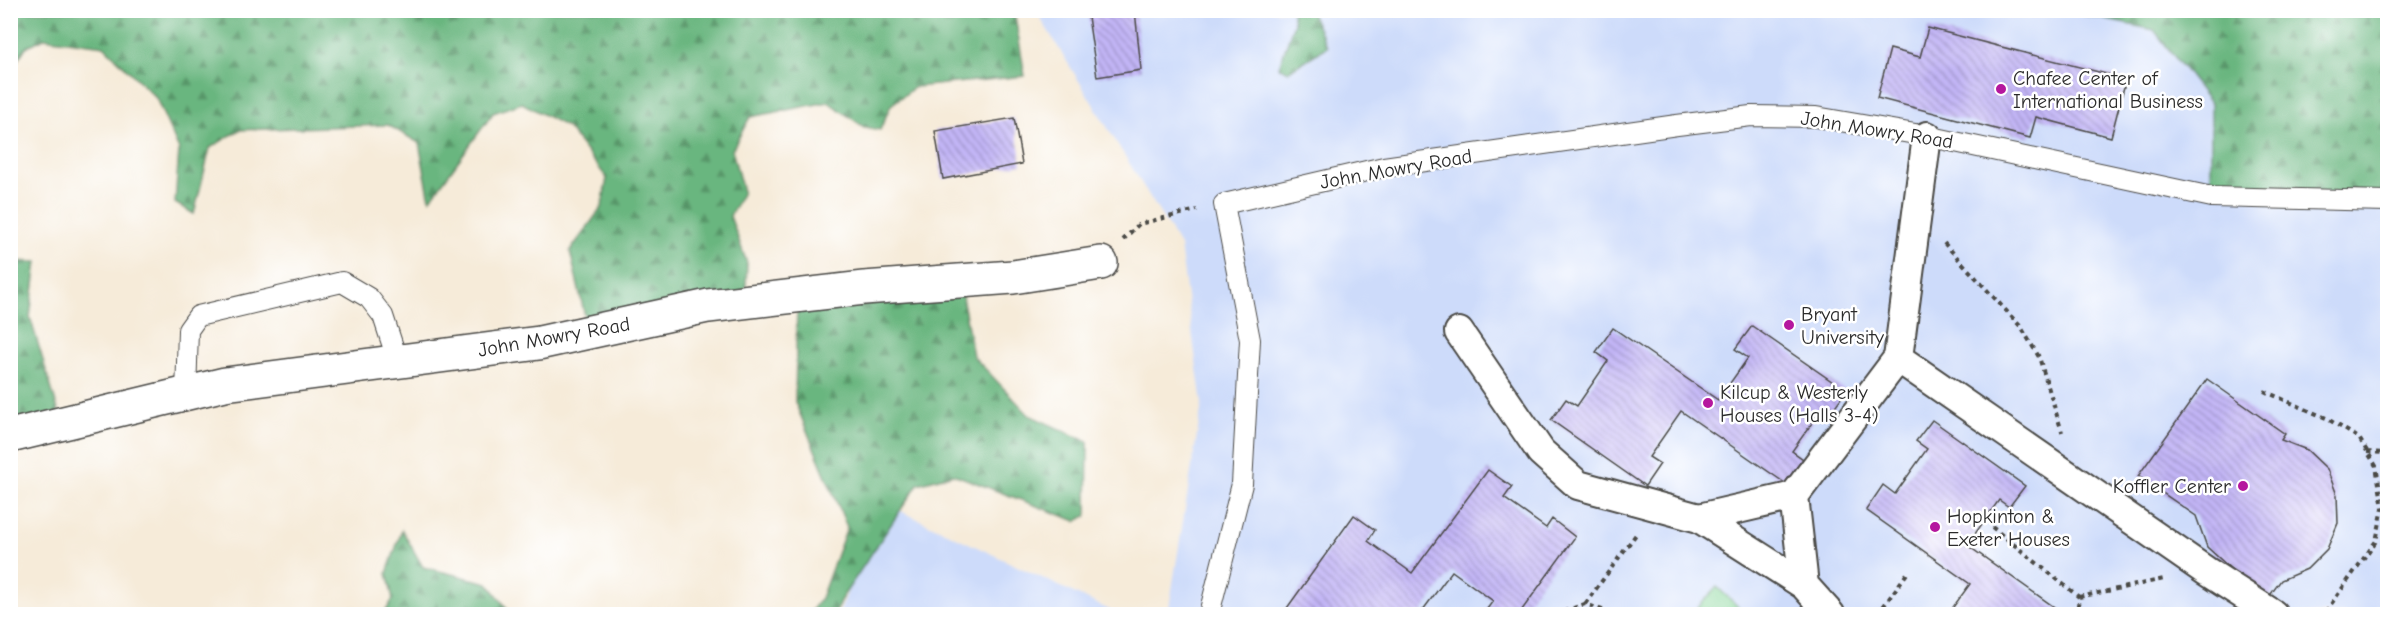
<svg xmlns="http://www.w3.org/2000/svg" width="2398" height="625" font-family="'Comic Neue',sans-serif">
	<defs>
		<pattern id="forest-firs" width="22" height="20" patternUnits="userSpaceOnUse" patternTransform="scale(1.5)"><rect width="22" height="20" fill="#69b67f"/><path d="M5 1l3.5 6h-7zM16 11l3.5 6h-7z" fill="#579468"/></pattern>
		<pattern id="building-back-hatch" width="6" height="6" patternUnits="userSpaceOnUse" patternTransform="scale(1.5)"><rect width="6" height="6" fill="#c2b5f6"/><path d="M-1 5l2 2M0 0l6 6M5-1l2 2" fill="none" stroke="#9e93c7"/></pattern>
	</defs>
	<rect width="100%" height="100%" fill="#fff"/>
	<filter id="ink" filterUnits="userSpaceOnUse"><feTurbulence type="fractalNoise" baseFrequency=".0167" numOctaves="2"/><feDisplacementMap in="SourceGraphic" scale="12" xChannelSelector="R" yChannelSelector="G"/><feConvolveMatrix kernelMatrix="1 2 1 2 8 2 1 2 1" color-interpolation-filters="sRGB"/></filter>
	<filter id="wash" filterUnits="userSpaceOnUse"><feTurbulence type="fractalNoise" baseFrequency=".008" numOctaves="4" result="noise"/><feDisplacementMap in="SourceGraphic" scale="24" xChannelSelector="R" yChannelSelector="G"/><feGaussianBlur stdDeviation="1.35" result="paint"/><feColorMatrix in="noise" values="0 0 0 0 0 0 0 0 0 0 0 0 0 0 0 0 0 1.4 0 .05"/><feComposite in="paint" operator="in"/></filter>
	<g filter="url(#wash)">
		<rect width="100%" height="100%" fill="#f6ebd9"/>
		<path fill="#cddbfa" d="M1036 11H2387V614H1168L1202 404 1180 246Z
			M882 502 1118 614H839Z"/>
		<path fill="#82d496" stroke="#568060" stroke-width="1.5" d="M1717 587 1746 614H1692Z"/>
		<path fill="url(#forest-firs)" stroke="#4a7055" stroke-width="1.5" d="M1014 10 1025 76 915 87 891 105 880 130 864 127 828 102 750 117 732 150 743 192 730 216 747 263 745 306 588 330 570 251 602 207 607 178 567 127 522 103 493 113 430 200 419 143 388 125 239 130 210 148 194 214 175 203 179 150 156 98 104 46 44 38 26 47 11 70V11Z
			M1292 11H1310L1327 47 1289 71 1279 67 1294 23Z
			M2066 11H2387V195L2211 190V104L2154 30Z
			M10 261 37 262 30 317 61 420 10 433Z
			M958 274 973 356 1029 415 1088 442 1087 516 1076 521 953 474 918 484 840 601 836 614H809L821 598 847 527 795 402 797 301Z
			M402 530 423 567 488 583 509 611 536 614H384L393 599 387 573Z"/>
		<g id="blocks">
			<path fill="url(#building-back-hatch)" d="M1087 10H1135L1141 70 1097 77Z
				M1928 28 2126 79 2111 137 2036 117 2030 138 1877 98 1890 49 1920 57Z
				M1014 118 1022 164 943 179 935 131Z
				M1752 326 1846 391 1829 415 1822 409 1792 451 1803 459 1785 483 1681 411 1649 457 1660 464 1645 486 1551 420 1566 399 1577 406 1608 361 1596 352 1613 328 1718 400 1748 358 1735 349Z
				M2207 379 2285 434 2281 440 2307 450 2327 469 2337 495 2338 523 2327 549 2307 569 2281 580 2266 601 2207 547 2196 516 2138 476Z
				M1932 420 2025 486 2009 507 1999 500 1967 545 2064 614H1948L1970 584 1866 510 1883 485 1895 494 1927 449 1916 441Z
				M1488 470 1512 487 1504 498 1546 528 1552 519 1575 537 1519 614H1485L1484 613 1493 601 1452 571 1420 614H1319L1316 612 1314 614H1296L1287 608 1354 515 1375 530 1368 541 1412 573Z"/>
		</g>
	</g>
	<g filter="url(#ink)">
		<use href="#blocks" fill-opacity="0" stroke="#494845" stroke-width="1.5"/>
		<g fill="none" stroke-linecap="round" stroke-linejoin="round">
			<defs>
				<path id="service" d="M186 395 188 330 198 316 342 282 369 298 383 316 398 362
					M1209 614 1242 484 1250 340 1224 204 1384 167 1677 125 1751 116 1816 117 1927 136 2212 197 2388 201"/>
				<path id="pedestrian" d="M1459 332 1541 452 1578 485 1699 518 1804 585 1830 614
					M1898 358 2206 571 2273 614
					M1699 518 1794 496
					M1804 585 1794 496 1898 358 1927 136"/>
				<path id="minor" d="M10 436 225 384 539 343 708 306 864 288 1013 277 1101 263"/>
			</defs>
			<use href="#service" stroke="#494845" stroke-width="22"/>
			<use href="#pedestrian" stroke="#494845" stroke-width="32"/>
			<use href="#minor" stroke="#494845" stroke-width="36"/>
			<path stroke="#494845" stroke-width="4" stroke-dasharray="4.5 4.5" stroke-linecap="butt" d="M1123 240 1139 224 1197 210
				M1944 243 2021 327 2039 357 2062 432
				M2264 391 2326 418 2359 438 2376 466 2383 508 2376 541 2324 614
				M2367 452 2388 453
				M1992 527 2079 597 2077 614
				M2079 597 2164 579
				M1585 604 1637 533
				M1556 614 1585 604 1614 614
				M1878 614 1908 572"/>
			<use href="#service" stroke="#fff" stroke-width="20"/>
			<use href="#pedestrian" stroke="#fff" stroke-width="28"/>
			<use href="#minor" stroke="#fff" stroke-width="33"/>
		</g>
	</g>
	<g fill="#b5179e" stroke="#fff" stroke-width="2">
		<circle cx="2001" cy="89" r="6"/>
		<circle cx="1789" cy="325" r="6"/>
		<circle cx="1708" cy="403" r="6"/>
		<circle cx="2243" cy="486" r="6"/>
		<circle cx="1935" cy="527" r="6"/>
	</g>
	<g text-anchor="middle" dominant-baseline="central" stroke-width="5" stroke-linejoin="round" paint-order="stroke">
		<g font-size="20" fill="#2b2b2b" stroke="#fff" text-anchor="start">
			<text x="2013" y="78">Chafee Center of<tspan x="2013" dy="23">International Business</tspan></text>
			<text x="1801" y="314">Bryant<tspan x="1801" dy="23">University</tspan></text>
			<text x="1720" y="392">Kilcup &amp; Westerly<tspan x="1720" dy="23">Houses (Halls 3-4)</tspan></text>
			<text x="2231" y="486" text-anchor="end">Koffler Center</text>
			<text x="1947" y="516">Hopkinton &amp;<tspan x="1947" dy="23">Exeter Houses</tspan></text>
		</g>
		<g font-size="20" fill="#2b2b2b" stroke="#fff">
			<text transform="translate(1877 130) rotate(9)">John Mowry Road</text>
			<text transform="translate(1396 169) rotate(-10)">John Mowry Road</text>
			<text transform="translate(554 337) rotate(-10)">John Mowry Road</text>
		</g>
	</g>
	<rect width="2398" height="625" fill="none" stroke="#fff" stroke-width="36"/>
</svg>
